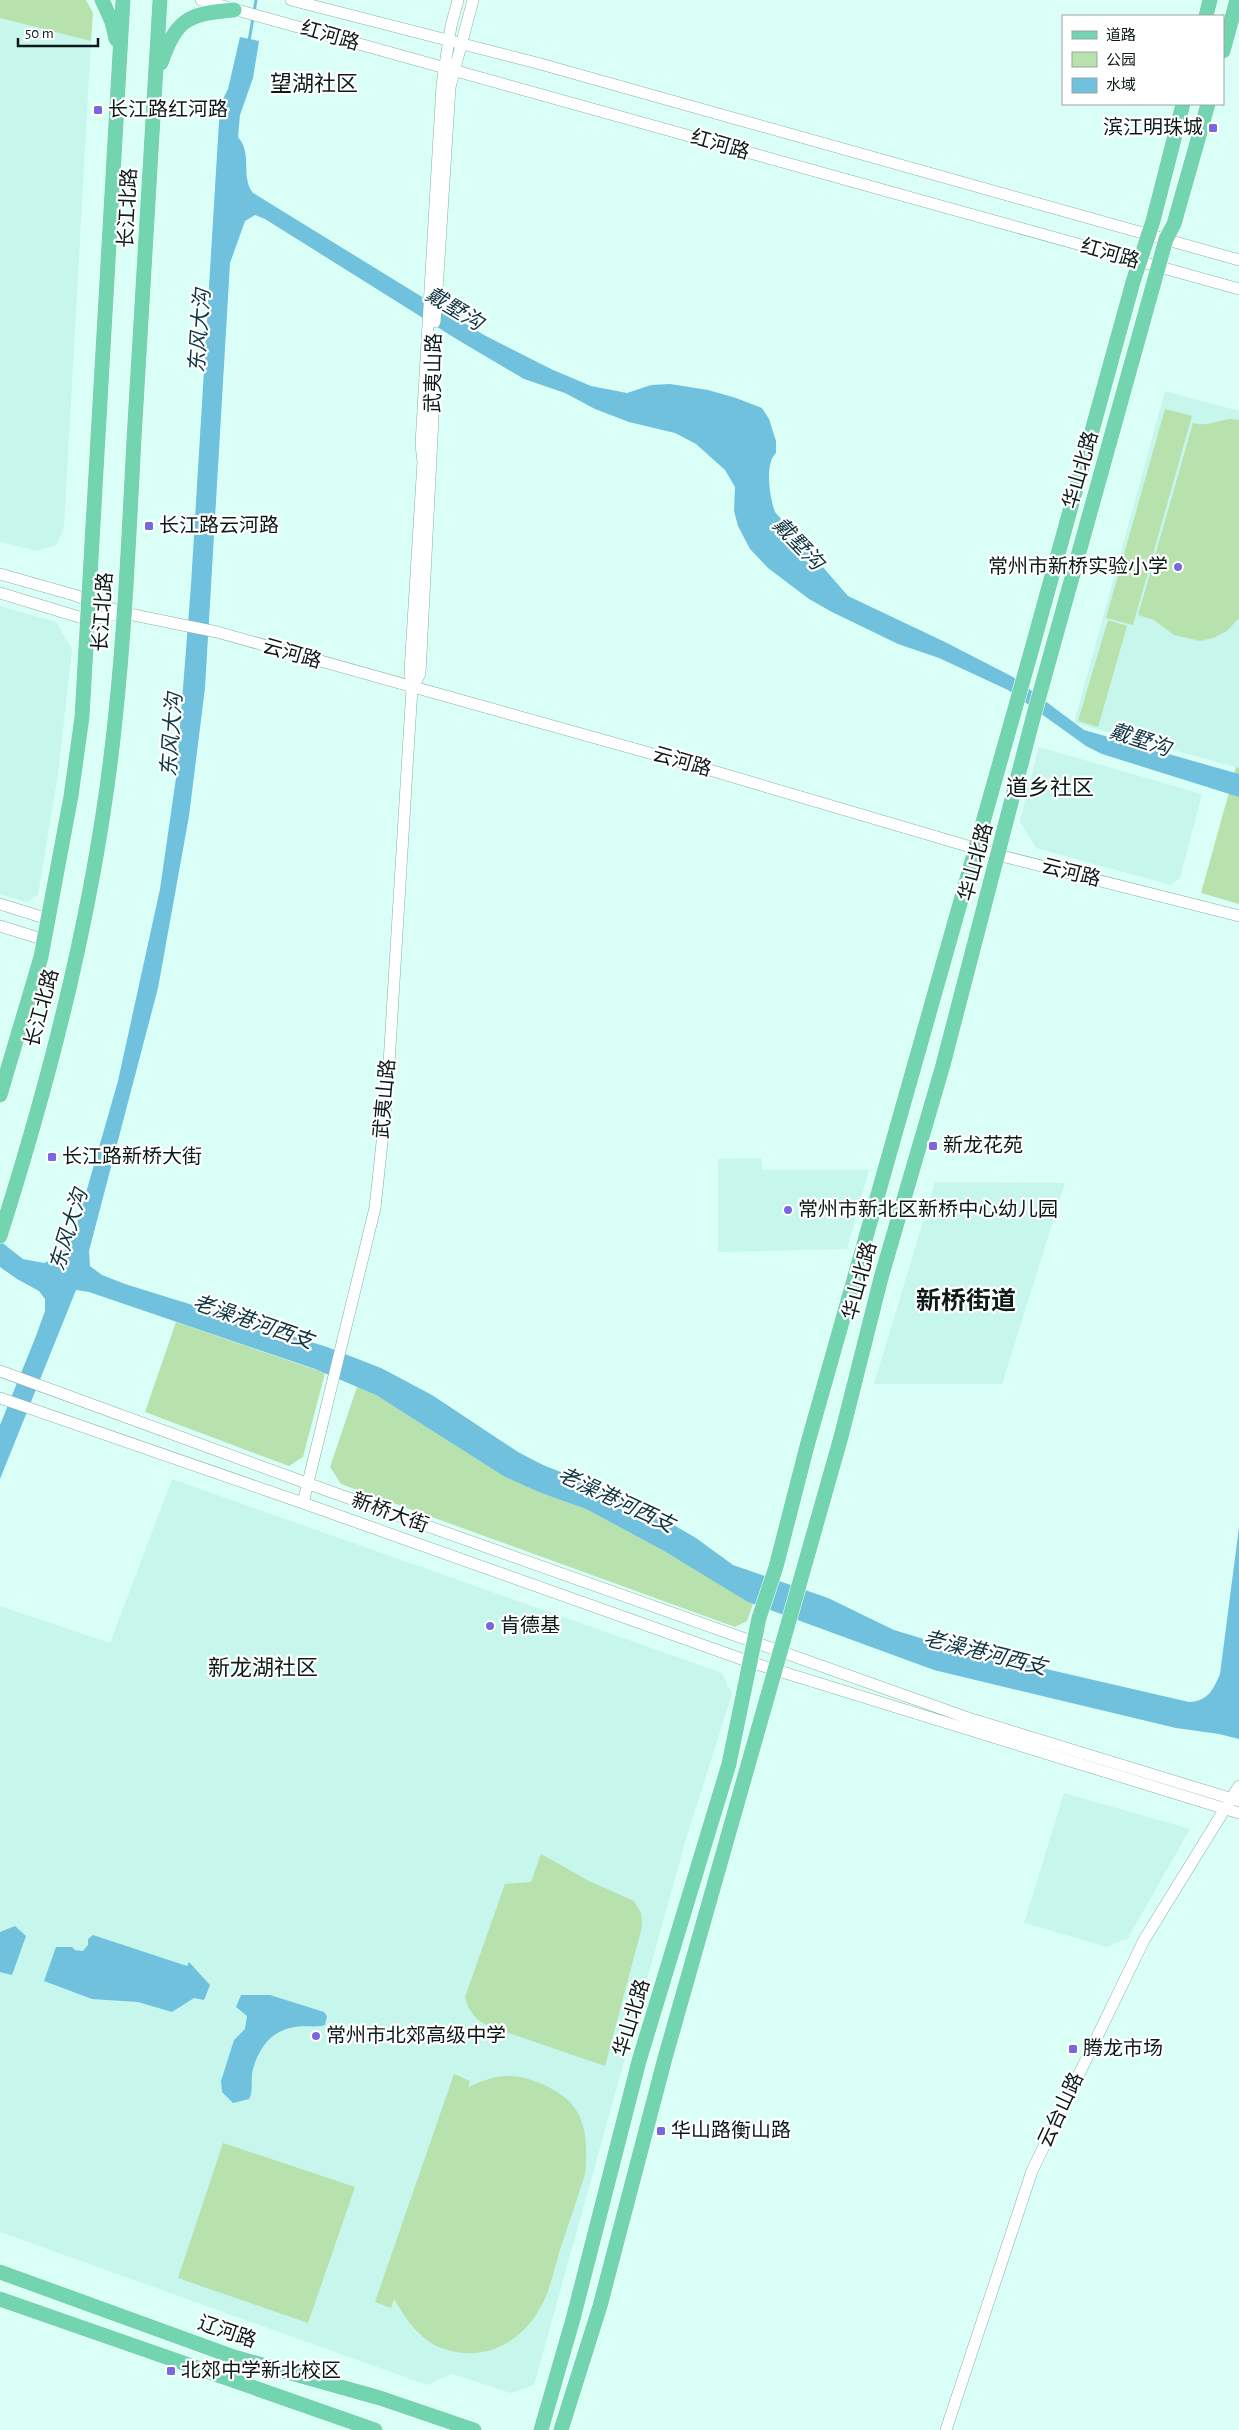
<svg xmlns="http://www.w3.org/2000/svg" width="1239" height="2430" font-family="'Alegreya Sans','Noto Sans SC',sans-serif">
	<rect width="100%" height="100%" fill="#dafff7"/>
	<path fill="#c7f6ec" d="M0 18 91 41 64 528 56 545 37 551 0 542Z
		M1165 391 1239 411V768L1074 723Z
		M0 606 56 622 72 649 58 774 38 895 27 902 0 894Z
		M1039 747 1202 794 1180 878 1171 885 1036 848 1020 821Z
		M761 1158 763 1170H869L847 1249 718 1252V1159Z
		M935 1182 1065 1183 1002 1384H874Z
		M172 1479 722 1673 732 1694 686 1839 534 2385 511 2393 452 2374 427 2385 0 2232V1606L110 1643Z
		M1064 1793 1190 1829 1128 1938 1107 1947 1024 1923Z"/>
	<path fill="#b7e1ad" d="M0 0H86L93 13 91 41 0 18Z
		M1165 409 1192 416 1133 625 1106 618Z
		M1230 419 1239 420V618L1227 631 1213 638 1200 641 1174 635 1154 620 1138 615 1193 423C1206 427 1216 421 1230 419Z
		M1108 620 1127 626 1098 727 1078 721Z
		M1236 767 1239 768V904L1201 893Z
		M176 1322 325 1373 303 1457 289 1466 145 1412Z
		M357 1387 376 1395 505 1477 541 1493 586 1509 664 1551 753 1604 747 1621 735 1627 341 1484 330 1467Z
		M541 1854 589 1881 634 1901 641 1913 642 1927 605 2066 488 2026C475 2019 469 2012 465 1997L505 1884 531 1882Z
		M454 2074 470 2081 468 2087C480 2082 492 2077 505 2076 525 2074 562 2090 574 2107 588 2126 587 2152 585 2174 577 2200 568 2225 560 2250 554 2269 550 2292 540 2308 526 2335 497 2355 466 2353 428 2351 412 2329 394 2299L391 2308 375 2302Z
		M223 2143 355 2187 308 2323 178 2278Z"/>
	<path fill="#70c1de" d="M240 37 259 41 253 78 240 115 238 137C253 154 240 176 253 193L484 335 551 369 591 386 627 393 651 385 670 384 708 390 736 398 762 408 769 419 776 441V453C764 464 770 498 775 512L848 596 945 642 1013 677 1084 730 1239 774V797L1102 754 1086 746 1008 690 939 658 898 644 832 612 809 599 768 568 750 549 738 526 734 511 735 487 725 470 696 444 675 433 629 422 595 409 565 393 524 379 458 340 265 219 255 215 245 221 230 263 205 688 189 816 158 988 89 1251 90 1266 102 1275 125 1284 327 1347 381 1368 432 1395 518 1452 543 1465 629 1499 696 1538 733 1565 828 1598 894 1630 947 1646 1189 1702C1208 1701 1213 1690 1220 1674L1239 1527V1739L1219 1734 1176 1728 934 1670 748 1602 664 1551 586 1509 541 1493 505 1477 376 1395 315 1369 89 1292 76 1290 0 1479V1425L36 1336 45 1311V1299L39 1291 17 1279 0 1267V1241L23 1259 44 1263 61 1256 73 1238 118 1081 160 889 176 778 191 585 220 105 228 89Z
		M15 1926 26 1936 12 1975 0 1972V1932Z
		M93 1935 187 1966 189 1962 210 1985 204 2000 194 1998 172 2012 138 2002 92 1999 44 1981 56 1947H72L75 1950 83 1951 88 1945V1939Z
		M241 1995H270L324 2012 327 2016 325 2025C315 2028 304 2025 294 2027 271 2031 259 2048 253 2069 250 2079 254 2090 249 2099L233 2103 222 2092 221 2081 234 2040 245 2029 247 2016 236 2007Z"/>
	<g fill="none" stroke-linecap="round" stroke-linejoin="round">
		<path stroke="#70c1de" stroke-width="3" d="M254 12 256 0
			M249 41 253 18"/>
		<defs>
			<path id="minor" d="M201 0 1239 289
				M291 0 537 63 1239 260
				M435 322 450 87 473 0
				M0 574 74 595 124 613 217 632 703 768 998 855 1239 916
				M0 593 89 620 122 613
				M412 688 420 674 433 418 434 348
				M0 904 48 919
				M0 926 45 940
				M0 1371 309 1484 968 1718 1239 1801
				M0 1398 303 1503 750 1662 1239 1813
				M303 1503 375 1208 387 1096 412 688 410 671 423 462 421 444 442 85 451 26 458 0
				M946 2430 1032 2171 1144 1940 1239 1786"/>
			<path id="major" d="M102 0 112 22 116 39
				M1206 16 1210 0
				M1223 51 1237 0
				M161 63C177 18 188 14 234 10
				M0 1095 41 957 71 796 82 717 123 0
				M0 1236C53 1069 97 896 115 721 125 628 129 533 134 439 143 293 151 146 160 0
				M0 2272 234 2357 380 2398 474 2430
				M0 2299 375 2430
				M541 2430 573 2319 639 2061 729 1764 759 1618 776 1567 807 1446 1031 652 1133 282 1153 221 1183 104
				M561 2430 600 2306 665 2058 841 1437 881 1278 943 1065 1033 718 1166 239 1174 224 1208 104"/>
		</defs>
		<use href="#minor" stroke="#8baea7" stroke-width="12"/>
		<use href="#major" stroke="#fff" stroke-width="16"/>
		<use href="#minor" stroke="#fff" stroke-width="11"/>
		<use href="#major" stroke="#73d4b0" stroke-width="15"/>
	</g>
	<g fill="#7a66e1" stroke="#fff" stroke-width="2">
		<rect x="93" y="105" width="10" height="10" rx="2.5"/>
		<rect x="1208" y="123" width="10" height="10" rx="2.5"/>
		<rect x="144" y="521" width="10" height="10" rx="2.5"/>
		<circle cx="1178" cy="567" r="5"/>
		<rect x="928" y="1141" width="10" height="10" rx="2.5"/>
		<rect x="47" y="1152" width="10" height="10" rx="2.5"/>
		<circle cx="788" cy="1210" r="5"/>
		<circle cx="490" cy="1626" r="5"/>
		<circle cx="316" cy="2036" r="5"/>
		<rect x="1068" y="2044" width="10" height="10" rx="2.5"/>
		<rect x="656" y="2126" width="10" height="10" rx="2.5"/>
		<rect x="166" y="2366" width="10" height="10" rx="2.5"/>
	</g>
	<g text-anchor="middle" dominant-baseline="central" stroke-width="4.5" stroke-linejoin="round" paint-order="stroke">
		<g font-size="20" fill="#0d1a18" stroke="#fff">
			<text transform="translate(330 36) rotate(16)">红河路</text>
			<text transform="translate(720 145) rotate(16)">红河路</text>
			<text transform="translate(128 208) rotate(-87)">长江北路</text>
			<text transform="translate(1110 254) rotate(16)">红河路</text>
			<text transform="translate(434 373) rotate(-89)">武夷山路</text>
			<text transform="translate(1081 470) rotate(-74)">华山北路</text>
			<text transform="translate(103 612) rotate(-86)">长江北路</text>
			<text transform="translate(292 654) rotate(16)">云河路</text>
			<text transform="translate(682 762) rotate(16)">云河路</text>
			<text transform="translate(976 862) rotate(-75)">华山北路</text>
			<text transform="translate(1071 873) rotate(14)">云河路</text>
			<text transform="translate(42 1008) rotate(-75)">长江北路</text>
			<text transform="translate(385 1099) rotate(-85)">武夷山路</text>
			<text transform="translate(860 1281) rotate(-75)">华山北路</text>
			<text transform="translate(390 1513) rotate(20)">新桥大街</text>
			<text transform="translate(632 2018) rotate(-73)">华山北路</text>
			<text transform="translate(1061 2110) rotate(-65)">云台山路</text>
			<text transform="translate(227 2332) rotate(19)">辽河路</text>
		</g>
		<g font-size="20" fill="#0d1a18" stroke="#fff" text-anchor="start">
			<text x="108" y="110">长江路红河路</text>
			<text x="1203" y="128" text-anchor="end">滨江明珠城</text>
			<text x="159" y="526">长江路云河路</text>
			<text x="1168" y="567" text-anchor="end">常州市新桥实验小学</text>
			<text x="943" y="1146">新龙花苑</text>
			<text x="62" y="1157">长江路新桥大街</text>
			<text x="798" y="1210">常州市新北区新桥中心幼儿园</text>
			<text x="500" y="1626">肯德基</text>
			<text x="326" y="2036">常州市北郊高级中学</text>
			<text x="1083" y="2049">腾龙市场</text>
			<text x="671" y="2131">华山路衡山路</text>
			<text x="181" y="2371">北郊中学新北校区</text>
		</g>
		<g font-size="21" font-style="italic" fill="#103642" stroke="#fff">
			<text transform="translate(454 309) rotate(31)">戴墅沟</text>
			<text transform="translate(200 331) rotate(-86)">东风大沟</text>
			<text transform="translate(798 544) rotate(46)">戴墅沟</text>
			<text transform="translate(172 735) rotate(-86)">东风大沟</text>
			<text transform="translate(1140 740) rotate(18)">戴墅沟</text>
			<text transform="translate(69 1230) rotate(-73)">东风大沟</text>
			<text transform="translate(253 1322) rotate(19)">老澡港河西支</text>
			<text transform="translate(616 1500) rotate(25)">老澡港河西支</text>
			<text transform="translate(985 1653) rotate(14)">老澡港河西支</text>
		</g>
		<g font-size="22" fill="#0d1a18" stroke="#fff">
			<text x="314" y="84">望湖社区</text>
			<text x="1050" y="788">道乡社区</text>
			<text x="263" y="1668">新龙湖社区</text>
		</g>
		<g font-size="25" font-weight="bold" fill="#0d1a18" stroke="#fff">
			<text x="966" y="1301">新桥街道</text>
		</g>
	</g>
	<rect x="1062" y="15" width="162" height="90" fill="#ffffff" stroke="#9ea3a3"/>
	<rect x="1072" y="31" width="25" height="8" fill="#73d4b0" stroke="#9ea3a3"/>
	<text x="1106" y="40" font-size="15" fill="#0d1a18">道路</text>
	<rect x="1072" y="52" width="25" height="15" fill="#b7e1ad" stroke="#9ea3a3"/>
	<text x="1106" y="65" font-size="15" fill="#0d1a18">公园</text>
	<rect x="1072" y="78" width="25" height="15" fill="#70c1de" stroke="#9ea3a3"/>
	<text x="1106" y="90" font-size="15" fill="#0d1a18">水域</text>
	<path d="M18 38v8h80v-8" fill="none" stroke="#0d1a18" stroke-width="2.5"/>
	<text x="25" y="38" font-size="15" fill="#0d1a18" stroke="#ffffff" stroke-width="4" paint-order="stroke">50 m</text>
</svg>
